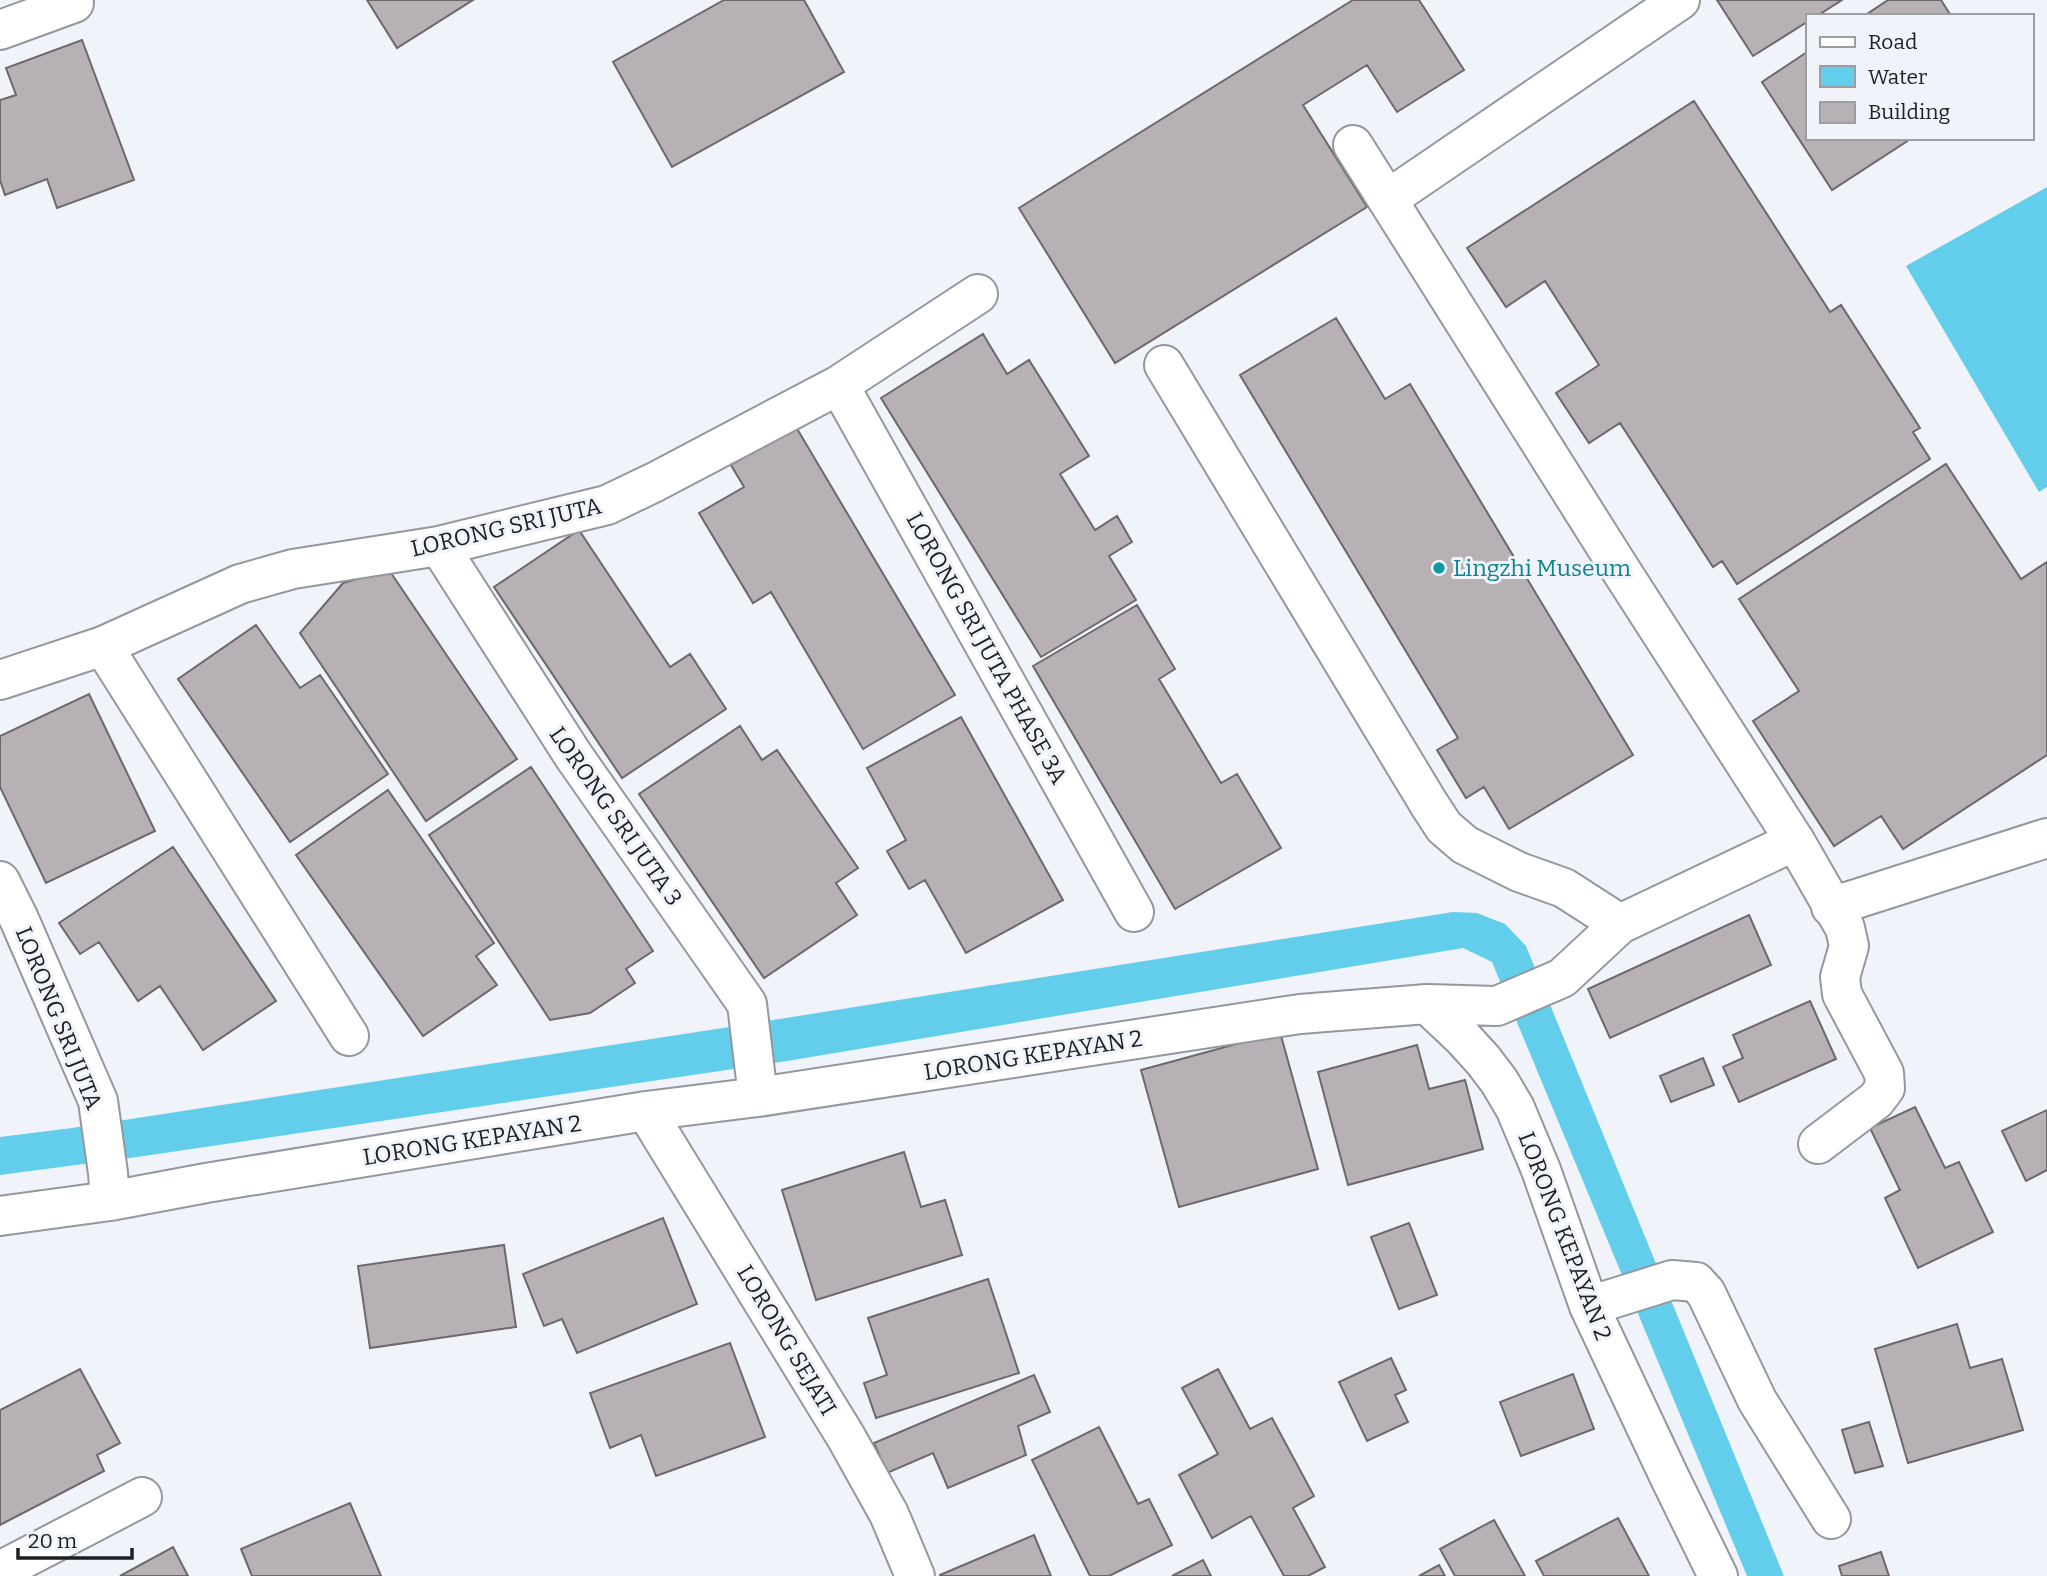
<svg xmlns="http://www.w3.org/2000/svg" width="2047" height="1576" font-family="Bitter,serif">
	<rect width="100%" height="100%" fill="#f0f3f9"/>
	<path fill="#63ceeb" d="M2047 187V487L2039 492 1906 266Z
		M1453 912 1477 913 1505 924 1526 946 1784 1576H1747L1492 962 1463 948 787 1061 144 1156 0 1175V1137L72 1128 723 1028Z"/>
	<path fill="#b7b1b6" stroke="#6d686c" stroke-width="2" d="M367 0H473L397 48Z
		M724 0H804L844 72 672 167 613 62Z
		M1353 0H1419L1464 70 1397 112 1367 65 1303 105 1367 207 1115 363 1019 208Z
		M1717 0H1842L1817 16H1807V22L1753 56Z
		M1888 0H1941L1951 16H1864Z
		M82 40 134 180 57 208 47 179 5 195 0 180V100L16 95 6 68Z
		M1807 52V138H1912L1832 190 1762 82Z
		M1694 101 1830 312 1841 305 1920 428 1913 432 1930 459 1737 584 1722 561 1713 567 1620 423 1589 443 1556 393 1599 365 1545 281 1506 307 1467 248Z
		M1336 318 1385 399 1410 384 1633 755 1509 829 1484 787 1466 798 1437 750 1458 738 1240 375Z
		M983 334 1007 374 1029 360 1089 456 1060 474 1095 530 1117 516 1132 542 1109 556 1136 600 1041 657 881 398Z
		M796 427 955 695 863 749 771 592 753 603 699 513 744 487 731 465Z
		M1946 464 2021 579 2047 562V755L1903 849 1881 816 1834 846 1753 721 1799 691 1739 599Z
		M579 530 670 667 690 654 726 709 622 778 494 587Z
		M389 570 517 759 426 821 300 633 343 583Z
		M1137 605 1175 669 1159 679 1221 783 1237 774 1281 848 1175 909 1033 666Z
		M256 625 300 688 320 675 388 774 290 842 178 679Z
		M89 694 155 831 46 883 0 787V736Z
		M961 717 1063 900 966 953 925 880 909 889 887 851 906 840 867 768Z
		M740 726 762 760 777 750 858 868 836 883 857 915 764 978 639 794Z
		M531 767 653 951 626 969 635 983 590 1013 550 1020 429 835Z
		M388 790 494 943 476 956 497 985 423 1036 296 855Z
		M173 847 276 1001 203 1050 160 986 138 1001 99 942 80 954 59 923Z
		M1749 915 1771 965 1610 1038 1588 989Z
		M1810 1001 1836 1059 1739 1102 1723 1067 1743 1058 1733 1035Z
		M1280 1032 1318 1169 1179 1207 1141 1070Z
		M1417 1045 1429 1089 1465 1080 1483 1149 1348 1185 1318 1072Z
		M1703 1058 1714 1085 1671 1102 1660 1076Z
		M1915 1107 1945 1168 1959 1162 1993 1232 1918 1268 1885 1198 1900 1190 1870 1128Z
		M2047 1110V1170L2026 1181 2002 1131Z
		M904 1152 921 1207 945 1200 962 1255 816 1300 782 1190Z
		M663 1218 697 1304 577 1353 562 1319 544 1326 523 1274Z
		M1409 1223 1437 1295 1399 1309 1371 1237Z
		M504 1245 516 1327 370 1348 358 1266Z
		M988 1279 1019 1373 876 1418 864 1383 887 1375 868 1318Z
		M1957 1324 1970 1368 2002 1359 2023 1430 1908 1463 1875 1349Z
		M730 1343 765 1437 656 1476 641 1435 610 1448 590 1393Z
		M1391 1358 1406 1390 1395 1395 1408 1422 1367 1441 1339 1382Z
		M80 1369 120 1443 97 1455 104 1471 0 1525V1410Z
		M1218 1369 1250 1429 1272 1418 1314 1496 1293 1508 1325 1567 1308 1576H1284L1251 1516 1212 1538 1179 1475 1218 1454 1182 1388Z
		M1573 1374 1594 1429 1521 1456 1500 1402Z
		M1034 1375 1050 1412 1018 1426 1026 1455 948 1488 933 1453 887 1473 874 1443Z
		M1869 1422 1883 1466 1855 1473 1842 1430Z
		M1099 1427 1138 1504 1149 1499 1172 1545 1109 1576H1090L1032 1460Z
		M350 1503 381 1576H252L241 1549Z
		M1618 1518 1649 1576H1544L1536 1561Z
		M1494 1520 1525 1576H1455L1440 1549Z
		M1034 1535 1051 1576H940V1575Z
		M173 1547 188 1576H120Z
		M1881 1552 1889 1576H1842L1839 1566Z
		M1203 1560 1211 1576H1172Z
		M1439 1565 1445 1576H1419Z"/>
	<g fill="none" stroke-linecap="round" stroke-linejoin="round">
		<defs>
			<path id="minor" d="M0 30 74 3
				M1353 145 1622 572 1795 841 1845 928 1849 946 1840 977 1842 994 1884 1073 1885 1088 1876 1100 1818 1144
				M1388 199 1680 0
				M1164 365 1429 804 1444 827 1465 845 1519 872 1564 888 1620 924
				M839 385 1134 912
				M439 546 573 755 747 1004 758 1097
				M103 646 349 1036
				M0 680 103 646 240 584 293 569 439 546 607 505 655 482 839 385 978 294
				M0 881 19 919 98 1101 108 1173 110 1201
				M1831 907 2047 838
				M1427 1004 1463 1038 1483 1060 1499 1081 1515 1108 1541 1170 1589 1306 1669 1476 1718 1576
				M646 1111 846 1437 889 1514 915 1576
				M0 1216 110 1201 206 1183 646 1111 758 1097 1300 1014 1427 1004 1497 1006 1562 978 1620 924 1795 841
				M1589 1306 1672 1280 1696 1282 1706 1293 1757 1400 1831 1519
				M0 1571 142 1497"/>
		</defs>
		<use href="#minor" stroke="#94979d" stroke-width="42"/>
		<use href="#minor" stroke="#fff" stroke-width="38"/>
	</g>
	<circle fill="#0f9aa8" stroke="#f0f3f9" stroke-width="2.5" cx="1439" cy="568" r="7"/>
	<g text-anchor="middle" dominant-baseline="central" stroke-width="6" stroke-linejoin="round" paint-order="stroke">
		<g font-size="23" fill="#1d1f21" stroke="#f0f3f9">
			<text transform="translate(506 527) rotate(-13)">LORONG SRI JUTA</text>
			<text transform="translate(987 648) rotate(61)">LORONG SRI JUTA PHASE 3A</text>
			<text transform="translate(616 816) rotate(55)">LORONG SRI JUTA 3</text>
			<text transform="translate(59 1018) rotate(68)">LORONG SRI JUTA</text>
			<text transform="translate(1033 1055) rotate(-9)">LORONG KEPAYAN 2</text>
			<text transform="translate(472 1140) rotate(-9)">LORONG KEPAYAN 2</text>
			<text transform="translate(1565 1236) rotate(69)">LORONG KEPAYAN 2</text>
			<text transform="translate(787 1340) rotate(59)">LORONG SEJATI</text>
		</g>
		<g font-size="23" fill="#0d838f" stroke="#f0f3f9" text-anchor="start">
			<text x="1453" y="568">Lingzhi Museum</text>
		</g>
	</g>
	<rect x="1806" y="14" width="228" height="126" fill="#f0f3f9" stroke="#9c9ea3" stroke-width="2"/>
	<rect x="1820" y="37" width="35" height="10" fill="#ffffff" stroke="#9c9ea3" stroke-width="2"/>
	<text x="1868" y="49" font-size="21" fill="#1d1f21">Road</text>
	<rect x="1820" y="66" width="35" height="21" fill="#63ceeb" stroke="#9c9ea3" stroke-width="2"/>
	<text x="1868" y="84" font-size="21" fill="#1d1f21">Water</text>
	<rect x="1820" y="102" width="35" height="21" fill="#b7b1b6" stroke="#9c9ea3" stroke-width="2"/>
	<text x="1868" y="119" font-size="21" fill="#1d1f21">Building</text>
	<path d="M18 1548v10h114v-10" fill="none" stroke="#1d1f21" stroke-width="3.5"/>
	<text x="28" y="1548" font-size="21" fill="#1d1f21" stroke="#f0f3f9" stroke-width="5" paint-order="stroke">20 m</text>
</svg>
